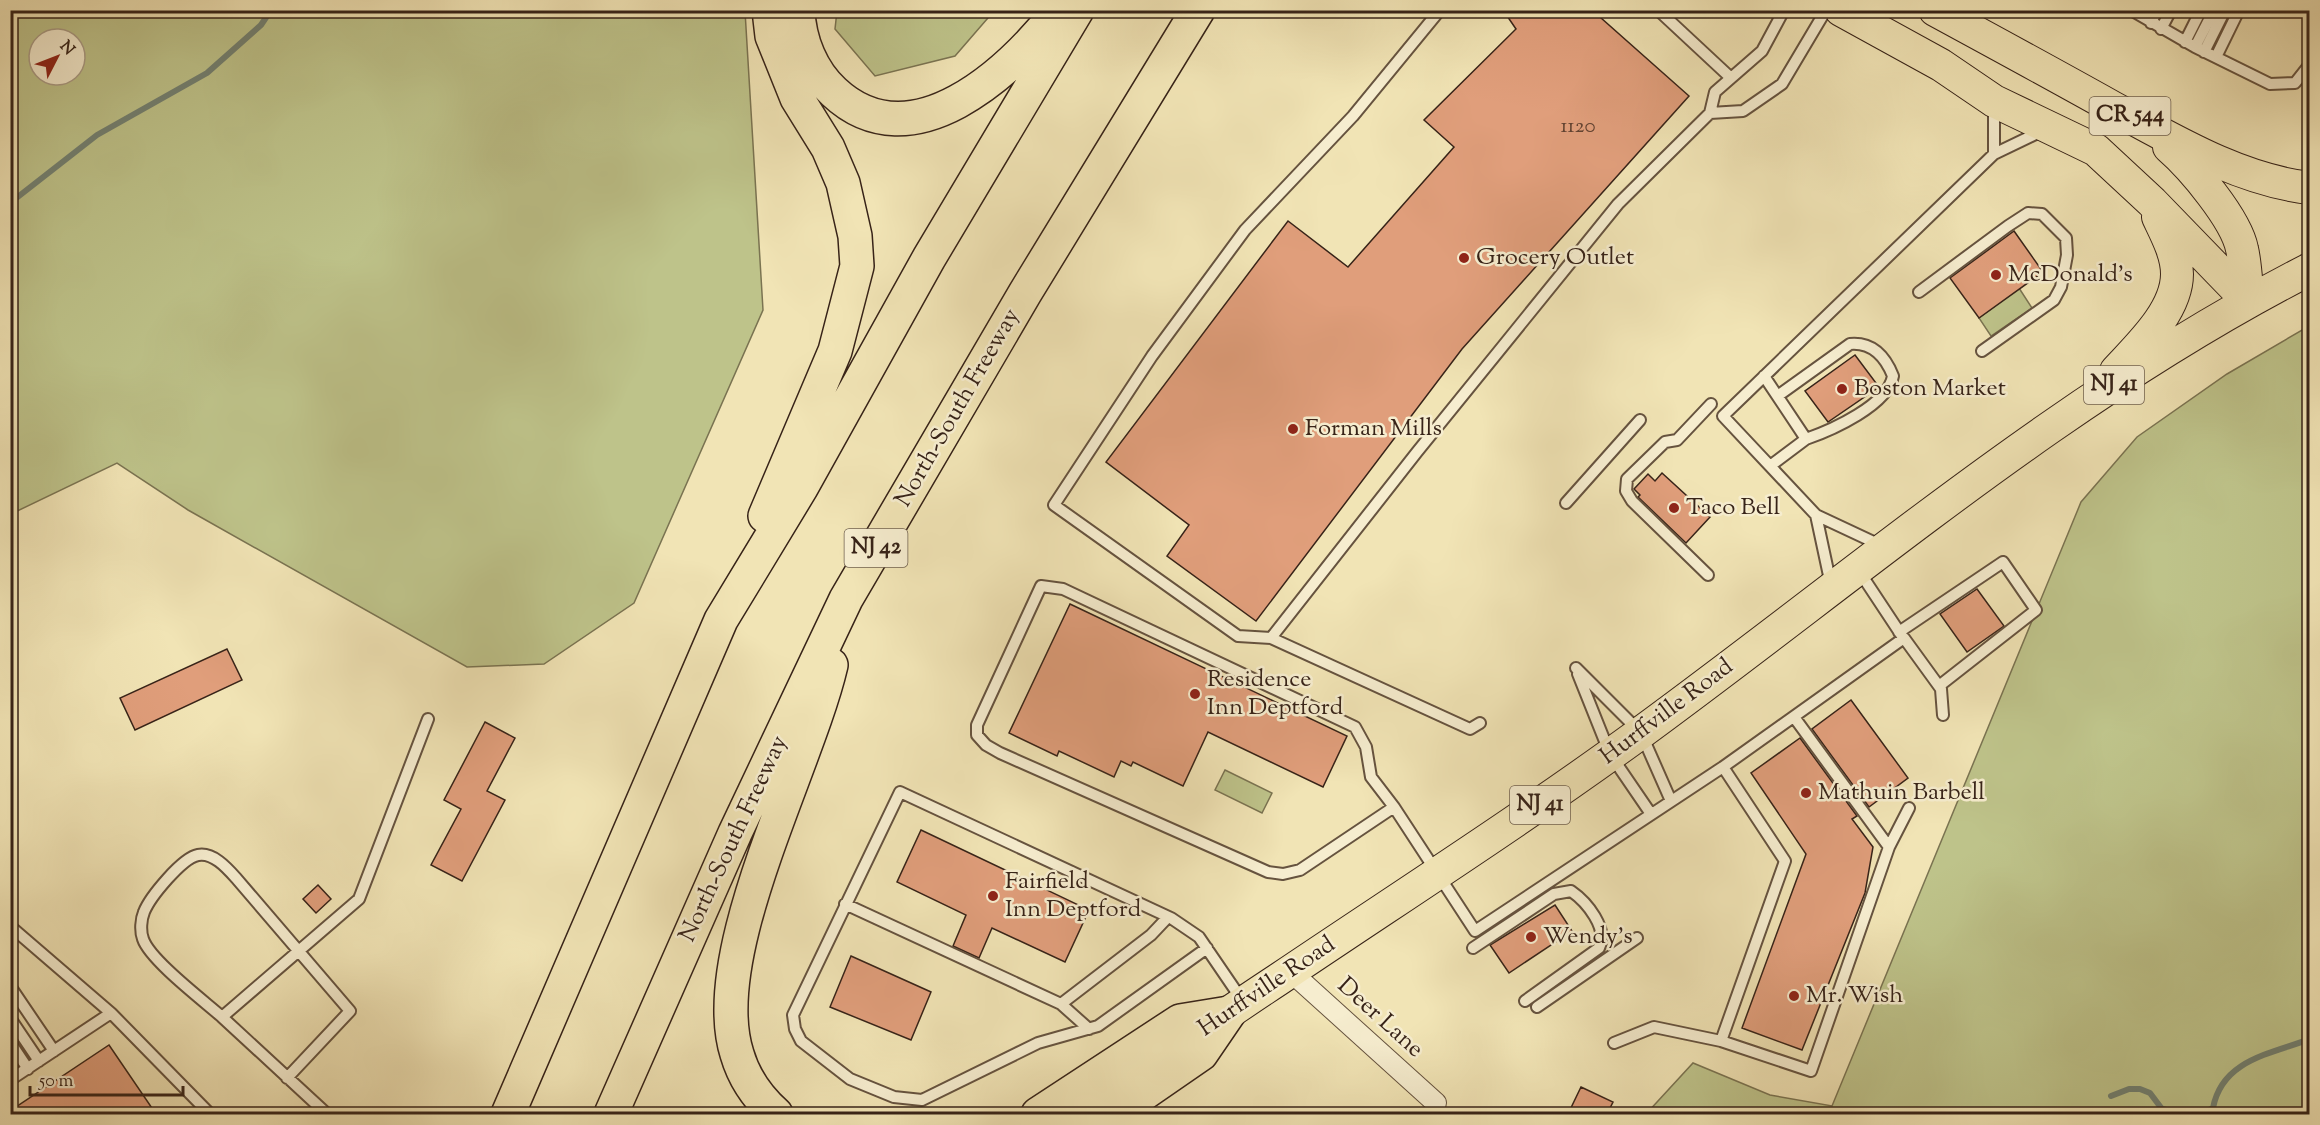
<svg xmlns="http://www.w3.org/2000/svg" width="2320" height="1125" font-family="'Sorts Mill Goudy',serif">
	<rect width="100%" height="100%" fill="#f1e4b5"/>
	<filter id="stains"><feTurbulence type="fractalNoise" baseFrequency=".00333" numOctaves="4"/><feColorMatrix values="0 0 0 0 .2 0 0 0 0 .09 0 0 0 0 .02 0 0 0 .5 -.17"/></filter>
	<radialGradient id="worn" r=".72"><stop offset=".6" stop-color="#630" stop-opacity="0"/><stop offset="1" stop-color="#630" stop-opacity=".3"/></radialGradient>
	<path fill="#bec38a" stroke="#7a7351" stroke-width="1.5" fill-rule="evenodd" d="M11 10 745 11 763 310 634 603 544 664 467 667 188 510 117 463 11 514ZM39 39H75V75H39Z
		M837 11V10L994 11 955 56 875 76 835 29Z
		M2019 288 2032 308 1991 336 1979 318Z
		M2309 326V1114H1646L1693 1063 1770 1095 1832 1106 2081 502 2137 437 2227 374Z
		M1225 770 1272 793 1262 813 1215 790Z"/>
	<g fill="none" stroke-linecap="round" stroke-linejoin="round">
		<path stroke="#738172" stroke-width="6" d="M10 203 97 135 207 73 261 25 271 10
			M2111 1096 2129 1089H2140L2150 1093 2162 1109 2183 1114
			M2202 1114 2213 1108C2222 1060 2270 1054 2310 1039"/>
	</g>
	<path fill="#e09e7b" stroke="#372318" stroke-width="1.5" d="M1503 10H1592L1689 96 1462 349 1256 621 1167 556 1189 525 1106 462 1288 221 1348 267 1454 147 1424 120 1516 29Z
		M2014 231 2043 272 1979 318 1950 278Z
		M1855 355 1879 387 1828 422 1805 391Z
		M1662 473 1710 517 1686 543 1638 497 1640 495 1634 489 1648 474 1655 481Z
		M1977 589 2004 626 1967 652 1940 614Z
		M1070 604 1347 736 1323 787 1208 732 1183 786 1133 762 1131 766 1121 761 1114 777 1059 751 1057 756 1009 733Z
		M227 649 242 680 135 730 120 698Z
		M1851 700 1908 778 1869 807 1812 729Z
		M485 722 515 738 487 791 505 800 462 881 431 865 461 809 444 800Z
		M1800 738 1857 816 1852 819 1873 847 1865 893 1802 1050 1742 1028 1806 854 1751 773Z
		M921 830 1089 910 1065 962 992 928 979 958 953 946 966 915 897 882Z
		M318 885 331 899 316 913 303 899Z
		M1555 905 1572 931 1509 973 1490 945Z
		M851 956 931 992 911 1040 830 1007Z
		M109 1045 156 1114H10V1111Z
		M1581 1087 1613 1102 1607 1114H1568Z"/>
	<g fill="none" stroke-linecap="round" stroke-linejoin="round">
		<defs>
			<path id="service" d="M1658 10 1731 78
				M2131 10 2195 47 2270 84 2295 83 2310 64
				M2151 23 2157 10
				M2161 29 2171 10
				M2185 42 2201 10
				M2195 47 2214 10
				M2204 52 2225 10
				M2216 57 2239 10
				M1710 113 1743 111 1782 84 1826 10
				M1994 154V104
				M1919 292 2008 226 2028 213 2042 214 2066 238 2067 255 2061 287 2054 300 1982 351
				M1764 376 1806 439 1770 466
				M1779 395 1850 344C1872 342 1885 356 1893 376 1888 405 1832 430 1806 439
				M1566 503 1640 420
				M1816 515 1831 585
				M1880 545 1816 515 1723 416 1994 154 2044 130
				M1859 571 1902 636
				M1708 575 1632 501 1626 491 1627 479 1665 442 1677 440 1711 404
				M1899 632 2003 562 2036 610 1939 686
				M1271 638 1238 636 1054 505 1152 356 1245 230 1353 116 1440 10
				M1576 668 1641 733 1671 801
				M1578 674 1610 754 1651 814
				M1794 717 1889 847
				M1480 723 1470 729 1271 638 1417 452 1618 204 1710 113 1715 92 1762 51 1784 10
				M1723 767 1904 638 1941 689 1943 715
				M1394 807 1371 777 1366 747 1355 727 1063 589 1041 586 977 725V735L986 745 1000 753 1268 872 1283 874 1300 870 1394 807 1475 931 1723 767 1785 861 1721 1041 1654 1027 1614 1043
				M845 904 1061 1004
				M10 926 111 1013 10 1080
				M1207 948 1098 1026 1038 1043 922 1100 894 1097 850 1079 801 1041 795 1029 793 1015 900 792 1171 918 1199 937 1242 1000
				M1473 948 1554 894 1571 891C1587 902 1609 929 1599 948L1525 1001
				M10 986 54 1051
				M1537 1007 1637 938
				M111 1013 210 1114
				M222 1017C204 1001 150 960 143 939 140 931 141 919 144 912 150 897 182 858 198 855 213 852 227 868 236 878L350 1011 287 1078
				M10 1018 39 1061
				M1089 1029 1061 1004 1151 935 1168 917
				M1721 1041 1811 1071 1889 847 1909 808
				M10 1042 28 1069
				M327 1114 222 1017 359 899 428 719"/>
			<path id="minor" d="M1290 971 1436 1103"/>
			<path id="primary" d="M1841 10 1941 65 1994 101 2096 150 2152 202 2248 301
				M1935 10C1994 42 2053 74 2112 107 2173 140 2239 180 2310 188
				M2169 147C2192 167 2236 219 2242 249 2246 266 2246 284 2248 301
				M2116 371C2139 346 2177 311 2177 274 2177 254 2166 234 2158 217
				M1081 1114C1147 1069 1212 1023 1279 979 1399 898 1521 820 1639 734 1858 574 2067 393 2310 269"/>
			<path id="motorway" d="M798 10C799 41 812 72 834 92 912 165 1010 72 1059 10
				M765 516 835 351 857 266 855 236 843 183 828 148 797 98 772 36 769 10
				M508 1114 721 620 801 488 929 258 1077 10
				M611 1114 735 833 846 599 1025 293 1198 10
				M776 1114C758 1098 744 1078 737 1054 705 954 807 768 831 665
				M1038 1114 1180 1021 1229 1013
				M1114 1114 1201 1054 1229 1013"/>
		</defs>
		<use href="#service" stroke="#66533f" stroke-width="14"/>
		<use href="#minor" stroke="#66533f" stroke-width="22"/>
		<use href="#primary" stroke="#372318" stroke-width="34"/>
		<use href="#motorway" stroke="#372318" stroke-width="36"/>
		<use href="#service" stroke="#f6edcf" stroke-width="10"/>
		<use href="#minor" stroke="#f6edcf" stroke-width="20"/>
		<use href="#primary" stroke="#f1e4b5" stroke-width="32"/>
		<use href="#motorway" stroke="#f1e4b5" stroke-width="33"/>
	</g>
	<g fill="#8f2418" stroke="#f6edcf" stroke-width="2">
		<circle cx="1464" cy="258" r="6"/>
		<circle cx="1996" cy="275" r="6"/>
		<circle cx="1842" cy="389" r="6"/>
		<circle cx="1293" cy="429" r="6"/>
		<circle cx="1674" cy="508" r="6"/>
		<circle cx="1195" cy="694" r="6"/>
		<circle cx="1806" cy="793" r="6"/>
		<circle cx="993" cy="896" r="6"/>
		<circle cx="1531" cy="937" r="6"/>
		<circle cx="1794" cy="996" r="6"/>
	</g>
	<g text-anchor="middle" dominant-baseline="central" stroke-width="5" stroke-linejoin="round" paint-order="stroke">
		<g font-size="21" fill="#614231">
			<text x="1578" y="127">1120</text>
		</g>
		<g fill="#f6edcf" stroke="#70604f" stroke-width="1.5">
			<rect x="2089.5" y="97" width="81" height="38" rx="4.5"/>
			<rect x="2084" y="366" width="60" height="38" rx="4.5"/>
			<rect x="844.5" y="529" width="63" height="38" rx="4.5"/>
			<rect x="1510" y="786" width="60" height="38" rx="4.5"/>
		</g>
		<g font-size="22" font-weight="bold" fill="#372318">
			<text x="2130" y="116">CR 544</text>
			<text x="2114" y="385">NJ 41</text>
			<text x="876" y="548">NJ 42</text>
			<text x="1540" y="805">NJ 41</text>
		</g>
		<g font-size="24" fill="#372318" stroke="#f6edcf" text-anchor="start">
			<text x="1476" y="258">Grocery Outlet</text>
			<text x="2008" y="275">McDonald's</text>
			<text x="1854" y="389">Boston Market</text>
			<text x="1305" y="429">Forman Mills</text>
			<text x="1686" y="508">Taco Bell</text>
			<text x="1207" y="680">Residence<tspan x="1207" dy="28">Inn Deptford</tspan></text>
			<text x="1818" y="793">Mathuin Barbell</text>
			<text x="1005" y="882">Fairfield<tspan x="1005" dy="28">Inn Deptford</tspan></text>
			<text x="1543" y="937">Wendy's</text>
			<text x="1806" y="996">Mr. Wish</text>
		</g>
		<g font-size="24" fill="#372318" stroke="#f6edcf">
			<text transform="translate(958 408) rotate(-60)">North-South Freeway</text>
			<text transform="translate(1667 712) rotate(-37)">Hurffville Road</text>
			<text transform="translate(734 839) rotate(-65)">North-South Freeway</text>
			<text transform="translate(1267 987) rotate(-34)">Hurffville Road</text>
			<text transform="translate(1380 1018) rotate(42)">Deer Lane</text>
		</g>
	</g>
	<rect width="2320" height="1125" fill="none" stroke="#f1e4b5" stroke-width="36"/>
	<rect x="12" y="12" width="2296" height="1101" fill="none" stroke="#372318" stroke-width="3"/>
	<rect x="18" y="18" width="2284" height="1089" fill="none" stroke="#372318" stroke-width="1.5"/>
	<g transform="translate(57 57) rotate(48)"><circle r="28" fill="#f6edcf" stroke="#aa9c86" stroke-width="1.5"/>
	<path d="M0-4.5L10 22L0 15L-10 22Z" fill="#8f2418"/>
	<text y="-9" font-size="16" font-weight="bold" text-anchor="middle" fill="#372318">N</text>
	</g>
	<path d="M30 1086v9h153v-9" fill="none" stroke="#372318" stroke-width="3"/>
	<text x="39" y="1086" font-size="18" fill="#372318" stroke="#f6edcf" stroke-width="4.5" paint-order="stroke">50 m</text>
	<rect width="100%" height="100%" filter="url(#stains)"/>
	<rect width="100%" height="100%" fill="url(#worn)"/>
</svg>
